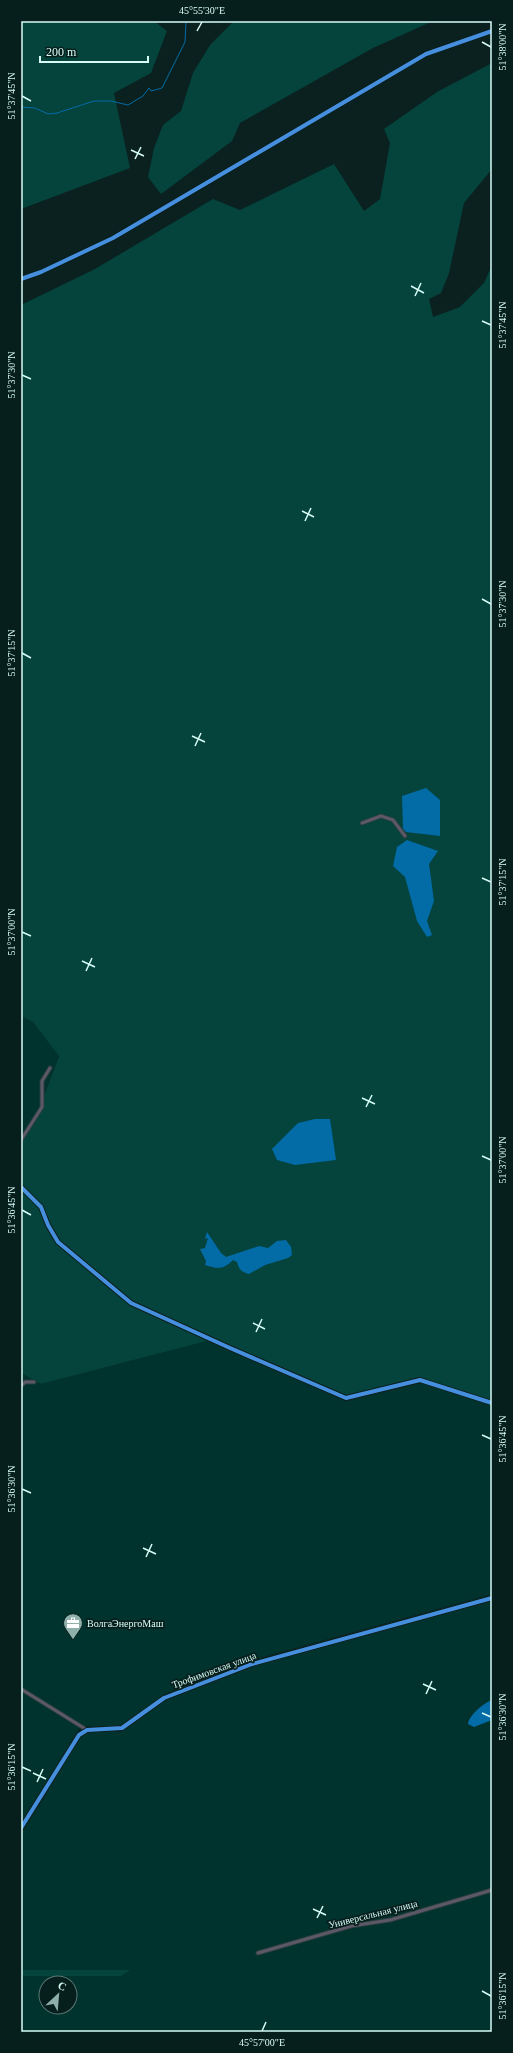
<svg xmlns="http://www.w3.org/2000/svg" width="513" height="2053" font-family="'Times New Roman',serif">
	<rect width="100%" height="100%" fill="#0a211f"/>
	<path fill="#01332e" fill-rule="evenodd" d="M21 1016 33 1022 59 1055 38 1111 21 1136Z
		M207 1341 347 1401 422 1383 492 1404V1594L252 1660 167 1693 120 1727 81 1726 21 1823V1373L41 1384Z
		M492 1600V2032H21V1834L45 1796 79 1735 87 1730 120 1732 165 1699 269 1660ZM46 1983H70V2007H46Z"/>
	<path fill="#04443d" d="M21 21H154L167 31 151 73 114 93 130 168 21 209Z
		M234 21H433L373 48 240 123 232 141 161 194 148 177 154 148 163 125 181 111 193 73 210 45Z
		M492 63V169L464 203 449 273 441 293 429 299 433 317 460 307 484 283 492 265V1403L420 1380 346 1398 208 1338 207 1341 41 1384 21 1373V1136L38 1111 59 1056 33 1022 21 1016V305L95 269 213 199 240 210 334 164 364 211 380 199 390 143 384 129 437 92Z
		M21 1970H130L121 1976H21Z"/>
	<path fill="#036ba6" d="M426 788 440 800V836L406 832 403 829 402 796Z
		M407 840 438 851 429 864 434 901 427 921 432 935 427 937 417 921 405 877 393 866 397 847Z
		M315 1119H330L336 1160 295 1165 277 1160 272 1149 298 1123Z
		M207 1232 221 1253 226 1257 259 1246 268 1248 277 1241 286 1240 291 1247 292 1255 288 1258 265 1265 249 1274C241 1272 239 1269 237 1262L233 1260C223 1270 218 1269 205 1265L206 1261 200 1249 205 1248 208 1238 205 1239Z
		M492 1700V1720L474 1727 468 1724C469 1715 484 1703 492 1700Z"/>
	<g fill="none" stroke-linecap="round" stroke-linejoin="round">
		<path stroke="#036ba6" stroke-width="1" d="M21 107 35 108 48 114 57 113 94 101H111L128 105 143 96 149 88 151 91 162 88 185 42 186 21"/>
		<defs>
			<path id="minor" d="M21 279 41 272 113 238 426 54 492 31
				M362 823 381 816 393 820 405 836
				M21 1140 42 1107V1081L50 1068
				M21 1386 25 1382H34
				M21 1689 87 1730
				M258 1953 351 1926 390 1920 492 1890"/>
			<path id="tertiary" d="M21 1187 41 1207 48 1225 58 1242 131 1303 230 1348 346 1398 420 1380 492 1403
				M21 1828 79 1735 87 1730 122 1728 164 1698 252 1664 492 1598"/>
		</defs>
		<use href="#minor" stroke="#283e3b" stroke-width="5"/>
		<use href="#tertiary" stroke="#283e3b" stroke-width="6"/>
		<use href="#minor" stroke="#5c5868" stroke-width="3"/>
		<use href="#tertiary" stroke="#5c5868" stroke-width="4"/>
		<path stroke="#515c60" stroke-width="1" stroke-dasharray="5 5" stroke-linecap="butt" d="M484 2032 492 2030"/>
		<defs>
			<path id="cycleway" d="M21 279 41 272 113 238 426 54 492 31
				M21 1187 41 1207 48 1225 58 1242 131 1303 230 1348 346 1398 420 1380 492 1403
				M21 1828 79 1735 87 1730 122 1728 164 1698 252 1664 492 1598"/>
		</defs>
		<use href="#cycleway" stroke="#071f1c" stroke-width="6"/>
		<use href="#cycleway" stroke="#468fdf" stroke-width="4"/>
	</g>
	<path fill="none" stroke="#d7fcf6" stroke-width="1.5" d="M197 31 202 22M482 42 491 47M22 96 31 101M131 150 144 156M135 159 141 147M411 286 424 293M415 296 421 283M482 321 491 325M22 375 31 379M302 511 314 517M305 521 311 508M482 599 491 604M22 653 31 658M192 736 205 742M195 746 201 733M482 878 491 882M22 932 31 936M82 961 95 967M86 971 92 958M362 1098 375 1104M366 1107 372 1095M482 1156 491 1160M22 1210 31 1215M253 1323 265 1329M256 1332 262 1319M482 1435 491 1439M22 1489 31 1493M143 1548 156 1554M146 1557 152 1544M423 1684 436 1690M426 1694 432 1681M482 1713 491 1717M22 1767 31 1771M33 1773 46 1779M37 1782 43 1769M313 1909 326 1915M317 1918 323 1906M482 1991 491 1996M262 2031 266 2022"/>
	<defs>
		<symbol id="office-pin" viewBox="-11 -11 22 30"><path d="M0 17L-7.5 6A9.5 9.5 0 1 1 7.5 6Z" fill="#8fafab" stroke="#071f1c"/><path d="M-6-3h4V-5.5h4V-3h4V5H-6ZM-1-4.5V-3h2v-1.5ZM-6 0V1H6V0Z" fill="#fff"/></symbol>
	</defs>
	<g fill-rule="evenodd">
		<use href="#office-pin" x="62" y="1612" width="22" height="30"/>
	</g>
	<g text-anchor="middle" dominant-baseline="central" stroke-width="3.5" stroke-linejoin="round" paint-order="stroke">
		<g font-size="10" fill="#d7fcf6" stroke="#071f1c" text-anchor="start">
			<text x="87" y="1623">ВолгаЭнергоМаш</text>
		</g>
		<g font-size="10" fill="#d7fcf6" stroke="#071f1c">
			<text transform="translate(214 1670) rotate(-20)">Трофимовская улица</text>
			<text transform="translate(373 1914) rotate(-14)">Универсальная улица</text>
		</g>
	</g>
	<rect width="513" height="2053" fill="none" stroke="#071f1c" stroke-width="44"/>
	<g transform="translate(58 1995) rotate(26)"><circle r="19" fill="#071f1c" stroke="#5a7773"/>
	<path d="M0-3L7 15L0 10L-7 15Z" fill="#8fafab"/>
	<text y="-6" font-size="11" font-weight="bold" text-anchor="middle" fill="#d7fcf6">С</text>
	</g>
	<path d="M40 56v6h108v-6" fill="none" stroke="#d7fcf6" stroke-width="2"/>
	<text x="46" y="56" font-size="12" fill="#d7fcf6" stroke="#071f1c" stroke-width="3" paint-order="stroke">200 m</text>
	<rect x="22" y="22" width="469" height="2009" fill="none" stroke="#d7fcf6" stroke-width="1.5"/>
	<g font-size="10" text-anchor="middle" fill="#d7fcf6">
		<text x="202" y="14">45°55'30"E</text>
		<text transform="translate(502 47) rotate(-90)" y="4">51°38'00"N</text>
		<text transform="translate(11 96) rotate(-90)" y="4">51°37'45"N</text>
		<text transform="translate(502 325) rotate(-90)" y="4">51°37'45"N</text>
		<text transform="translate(11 375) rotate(-90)" y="4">51°37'30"N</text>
		<text transform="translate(502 604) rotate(-90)" y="4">51°37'30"N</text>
		<text transform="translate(11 653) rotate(-90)" y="4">51°37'15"N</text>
		<text transform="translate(502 882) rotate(-90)" y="4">51°37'15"N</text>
		<text transform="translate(11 932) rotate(-90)" y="4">51°37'00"N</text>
		<text transform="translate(502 1160) rotate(-90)" y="4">51°37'00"N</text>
		<text transform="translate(11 1210) rotate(-90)" y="4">51°36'45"N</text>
		<text transform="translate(502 1439) rotate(-90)" y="4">51°36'45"N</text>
		<text transform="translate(11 1489) rotate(-90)" y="4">51°36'30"N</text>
		<text transform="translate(502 1717) rotate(-90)" y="4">51°36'30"N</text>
		<text transform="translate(11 1767) rotate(-90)" y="4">51°36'15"N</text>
		<text transform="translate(502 1996) rotate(-90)" y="4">51°36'15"N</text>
		<text x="262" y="2046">45°57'00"E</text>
	</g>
</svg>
